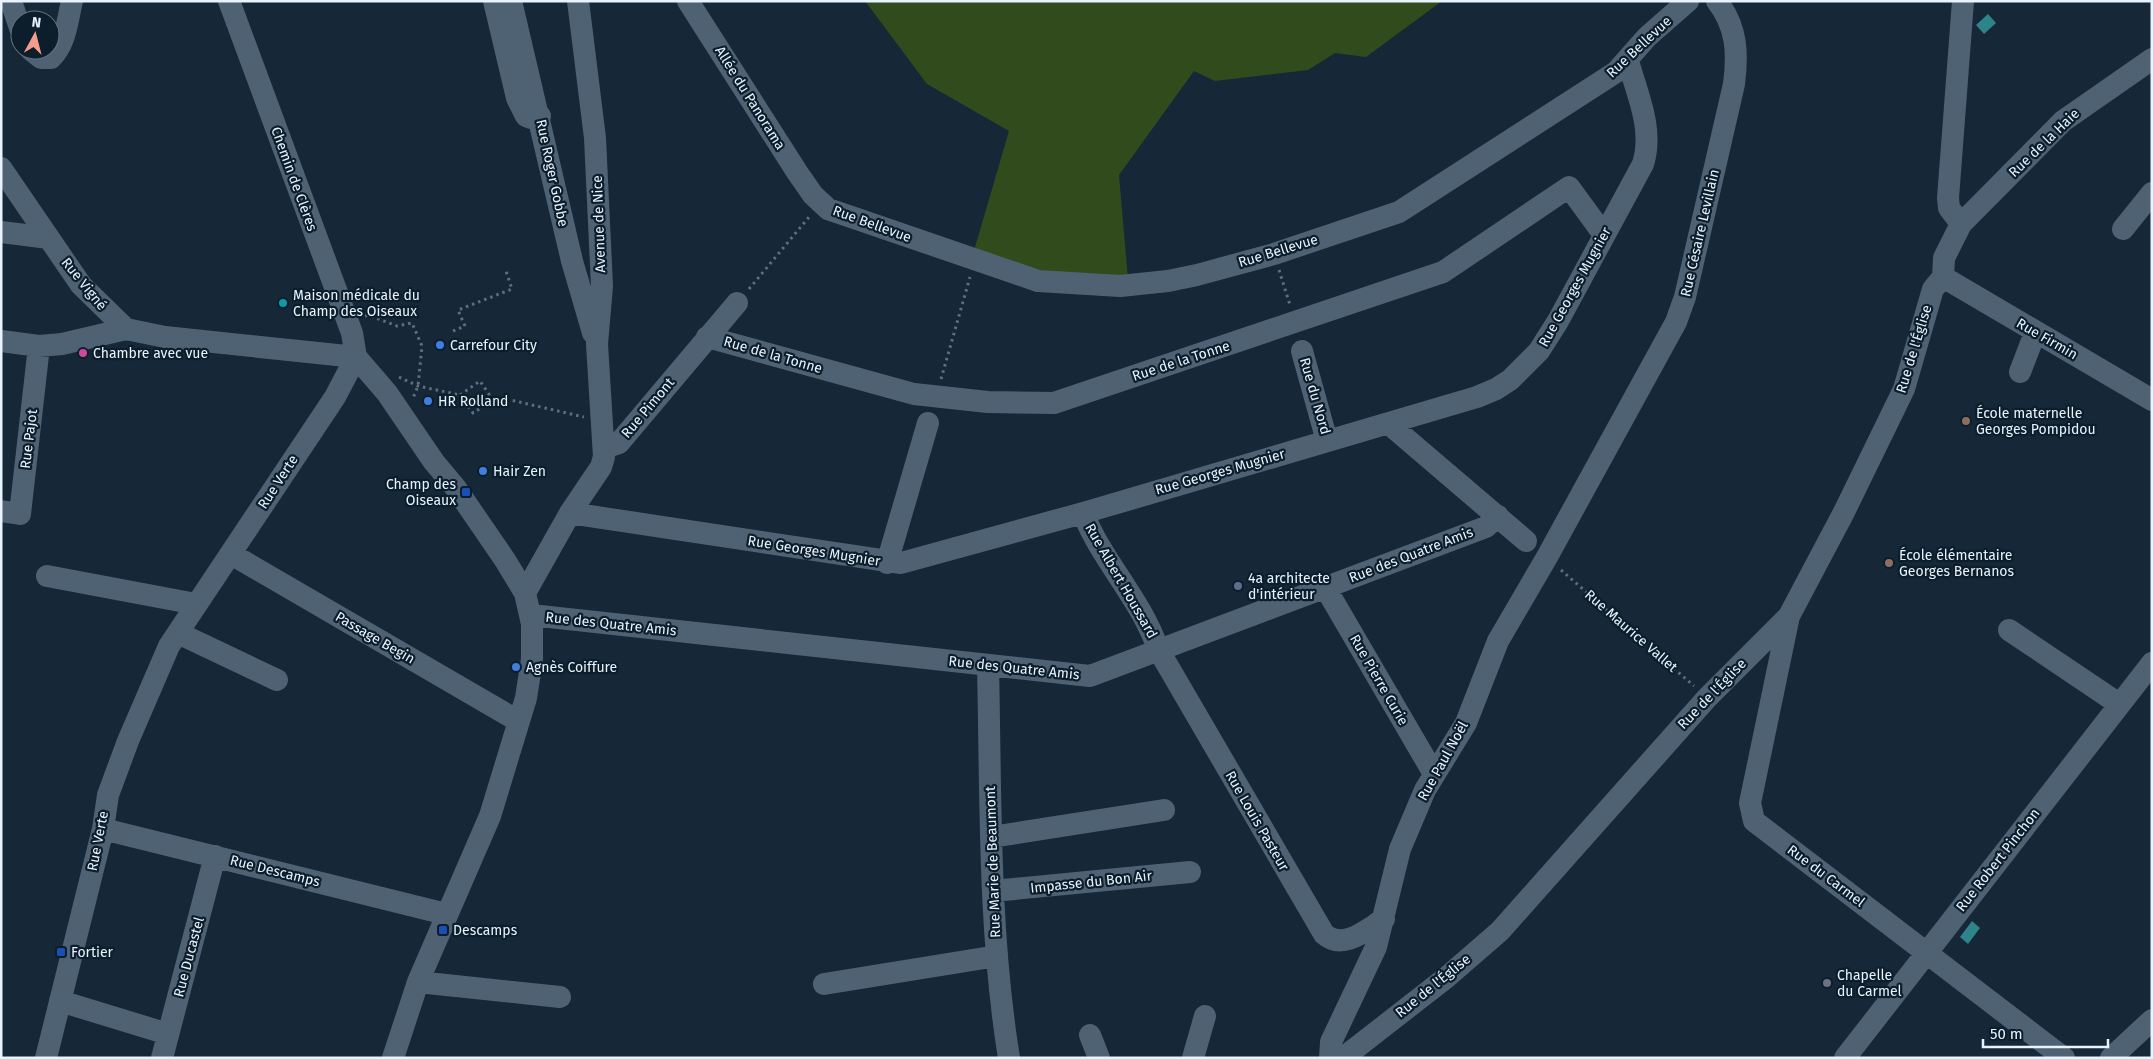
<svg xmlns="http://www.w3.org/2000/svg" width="2153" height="1059" font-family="'Fira Sans',sans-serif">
	<rect width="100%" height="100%" fill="#162737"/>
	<path fill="#324b1c" d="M865 1H1442L1366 57 1335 53 1308 70 1215 81 1194 71 1119 175 1128 279 1069 277 973 254 1009 131 927 84Z"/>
	<path fill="#2e8488" d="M1988 14 1996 23 1984 34 1976 25Z
		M1972 921 1980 928 1968 944 1960 937Z"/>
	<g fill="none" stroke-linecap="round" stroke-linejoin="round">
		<path stroke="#606f7d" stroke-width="3" stroke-dasharray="2.5 4" stroke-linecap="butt" d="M1279 270 1290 305
			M749 289 809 217
			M365 316 368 315 397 326 412 323 422 346 418 386 413 398
			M453 331 465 326 458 310 512 289 505 268
			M399 377 418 386 460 395 473 413 493 400 506 399 584 417
			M941 379 970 277
			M460 395 480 381 493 400
			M1561 570 1694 686"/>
		<path stroke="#4f6274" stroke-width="22" d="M11 1 20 28
			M229 1 352 333 356 357
			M494 1 517 98 526 116 531 118 540 116
			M511 1 572 261 593 333
			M688 1 797 172 813 195 828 209 1038 281 1120 286 1168 281 1197 275 1274 254 1399 212 1616 72 1647 37 1688 1
			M31 50 41 58H51C66 43 67 22 72 1
			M1 168 81 285 126 329 165 337 356 357
			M1961 224 1949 208 1948 198 1963 1
			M2123 229 2152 193
			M1 232 49 238
			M1943 277 2152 400
			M707 337 914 394 988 402 1054 403 1443 272 1569 187 1604 235
			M1 341 39 346 62 344 126 329
			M1302 351 1327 441
			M356 357 387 393 434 462 455 487 505 560 525 593 532 624V659L526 698 490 816 418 982 393 1058
			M2020 372 2035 333
			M1389 424 1526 541
			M604 448 619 443 737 303
			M1 511 20 514 39 346
			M570 513 901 563 1083 513 1477 397 1496 389 1510 380 1539 351 1558 321 1643 164C1654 129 1637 94 1628 61
			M1083 513C1102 561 1141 599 1158 649L1324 934C1343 951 1366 930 1384 919
			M231 554 518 721
			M887 563 928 423
			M47 576 196 604
			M1325 587 1434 774
			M525 593 570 513 601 467 604 457 597 344 602 286 595 138 578 1
			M531 615 1090 676 1486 527 1498 516
			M1789 616 1750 803 1754 821 2064 1058
			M2009 630 2119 704
			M178 633 277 680
			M988 665C991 796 988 928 1009 1058
			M103 829 446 914
			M992 837 1164 810
			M993 891 1190 872
			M418 982 560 997
			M824 984 997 956
			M60 1001 168 1034
			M1090 1035 1099 1058
			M46 1058 103 829 108 795 128 741 169 646 335 397 356 357
			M162 1058 215 856
			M1193 1058 1205 1016
			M1330 1058 1331 1042 1376 947 1400 849 1425 790 1466 723 1498 641 1547 557 1676 322 1685 297 1734 84C1738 53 1737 27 1717 1
			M1343 1058 1447 977 1500 931 1707 698 1789 616 1844 512 1904 389 1933 289 1943 277 1944 258 1961 224 2063 121 2152 59
			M1845 1058 2152 663
			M2111 1058 2152 1020"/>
	</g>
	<circle fill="#0f9aa8" stroke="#0c1d2c" stroke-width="2" cx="283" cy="303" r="5"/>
	<g fill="#3f7fe0" stroke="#0c1d2c" stroke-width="2">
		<circle cx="440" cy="345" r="5"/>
		<circle cx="428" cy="401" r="5"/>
		<circle cx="483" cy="471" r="5"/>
		<circle cx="516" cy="667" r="5"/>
	</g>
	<circle fill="#d1479c" stroke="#0c1d2c" stroke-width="2" cx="83" cy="353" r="5"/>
	<g fill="#8d6e63" stroke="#0c1d2c" stroke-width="2">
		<circle cx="1966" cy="421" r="5"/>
		<circle cx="1889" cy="563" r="5"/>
	</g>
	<g fill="#1a4fb4" stroke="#0c1d2c" stroke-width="2">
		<rect x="461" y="487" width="10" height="10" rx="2.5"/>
		<rect x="438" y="925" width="10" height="10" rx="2.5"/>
		<rect x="56" y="947" width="10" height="10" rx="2.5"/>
	</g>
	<circle fill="#5c6f8a" stroke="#0c1d2c" stroke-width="2" cx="1238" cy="586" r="5"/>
	<circle fill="#6b7280" stroke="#0c1d2c" stroke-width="2" cx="1827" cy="983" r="5"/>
	<g text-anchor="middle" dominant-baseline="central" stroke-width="4.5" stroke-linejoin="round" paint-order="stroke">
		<g font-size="14" fill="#e8f3fe" stroke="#0c1d2c">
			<text transform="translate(1639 47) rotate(-43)">Rue Bellevue</text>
			<text transform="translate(750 98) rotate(58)">Allée du Panorama</text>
			<text transform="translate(2044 143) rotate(-44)">Rue de la Haie</text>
			<text transform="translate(552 173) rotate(78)">Rue Roger Gobbe</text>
			<text transform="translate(294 179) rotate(70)">Chemin de Clères</text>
			<text transform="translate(599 224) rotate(-92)">Avenue de Nice</text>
			<text transform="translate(872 224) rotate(20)">Rue Bellevue</text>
			<text transform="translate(1700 233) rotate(-77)">Rue Césaire Levillain</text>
			<text transform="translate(1278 251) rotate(-17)">Rue Bellevue</text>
			<text transform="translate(84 284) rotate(51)">Rue Vigné</text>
			<text transform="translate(1575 287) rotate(-61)">Rue Georges Mugnier</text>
			<text transform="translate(2047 339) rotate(30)">Rue Firmin</text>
			<text transform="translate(1914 349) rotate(-73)">Rue de l'Église</text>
			<text transform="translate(773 355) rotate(16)">Rue de la Tonne</text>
			<text transform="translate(1181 361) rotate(-18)">Rue de la Tonne</text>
			<text transform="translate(1315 396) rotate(74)">Rue du Nord</text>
			<text transform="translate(648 408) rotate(-50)">Rue Pimont</text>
			<text transform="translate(29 439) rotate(-83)">Rue Pajot</text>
			<text transform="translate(1220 472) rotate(-16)">Rue Georges Mugnier</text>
			<text transform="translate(278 482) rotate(-57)">Rue Verte</text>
			<text transform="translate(814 551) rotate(9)">Rue Georges Mugnier</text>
			<text transform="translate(1411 555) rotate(-21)">Rue des Quatre Amis</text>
			<text transform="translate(1121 581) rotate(60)">Rue Albert Houssard</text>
			<text transform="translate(611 624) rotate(6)">Rue des Quatre Amis</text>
			<text transform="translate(1631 631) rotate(41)">Rue Maurice Vallet</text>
			<text transform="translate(375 638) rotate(30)">Passage Begin</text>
			<text transform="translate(1014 668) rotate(6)">Rue des Quatre Amis</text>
			<text transform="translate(1379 680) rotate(60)">Rue Pierre Curie</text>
			<text transform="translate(1712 694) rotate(-46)">Rue de l'Église</text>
			<text transform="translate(1443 761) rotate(-61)">Rue Paul Noël</text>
			<text transform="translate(1257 821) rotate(60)">Rue Louis Pasteur</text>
			<text transform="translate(98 841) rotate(-79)">Rue Verte</text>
			<text transform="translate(1998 860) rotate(-52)">Rue Robert Pinchon</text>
			<text transform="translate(993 862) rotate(-92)">Rue Marie de Beaumont</text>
			<text transform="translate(275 871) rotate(14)">Rue Descamps</text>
			<text transform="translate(1826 876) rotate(37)">Rue du Carmel</text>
			<text transform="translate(1091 882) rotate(-6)">Impasse du Bon Air</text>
			<text transform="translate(189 957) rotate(-75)">Rue Ducastel</text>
			<text transform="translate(1433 986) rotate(-39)">Rue de l'Église</text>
		</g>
		<g font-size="14" fill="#e8f3fe" stroke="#0c1d2c" text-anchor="start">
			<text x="293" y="295">Maison médicale du<tspan x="293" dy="16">Champ des Oiseaux</tspan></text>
			<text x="450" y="345">Carrefour City</text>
			<text x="93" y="353">Chambre avec vue</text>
			<text x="438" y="401">HR Rolland</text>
			<text x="1976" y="413">École maternelle<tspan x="1976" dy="16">Georges Pompidou</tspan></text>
			<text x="493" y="471">Hair Zen</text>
			<text x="456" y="484" text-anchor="end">Champ des<tspan x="456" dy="16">Oiseaux</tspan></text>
			<text x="1899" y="555">École élémentaire<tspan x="1899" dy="16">Georges Bernanos</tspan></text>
			<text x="1248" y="578">4a architecte<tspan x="1248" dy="16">d'intérieur</tspan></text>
			<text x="526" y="667">Agnès Coiffure</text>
			<text x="453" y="930">Descamps</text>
			<text x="71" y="952">Fortier</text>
			<text x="1837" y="975">Chapelle<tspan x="1837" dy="16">du Carmel</tspan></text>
		</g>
	</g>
	<rect width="2153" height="1059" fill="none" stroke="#e8f3fe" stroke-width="5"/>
	<g transform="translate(35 35) rotate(7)"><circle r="24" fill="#0c1d2c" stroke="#647380"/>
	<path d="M0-4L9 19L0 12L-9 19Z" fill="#f49d8d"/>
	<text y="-8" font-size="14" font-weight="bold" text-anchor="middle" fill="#e8f3fe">N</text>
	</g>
	<path d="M1983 1039v8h125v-8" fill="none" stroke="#e8f3fe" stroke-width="2.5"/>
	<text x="1990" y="1039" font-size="15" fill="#e8f3fe" stroke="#0c1d2c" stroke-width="4" paint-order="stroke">50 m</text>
</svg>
